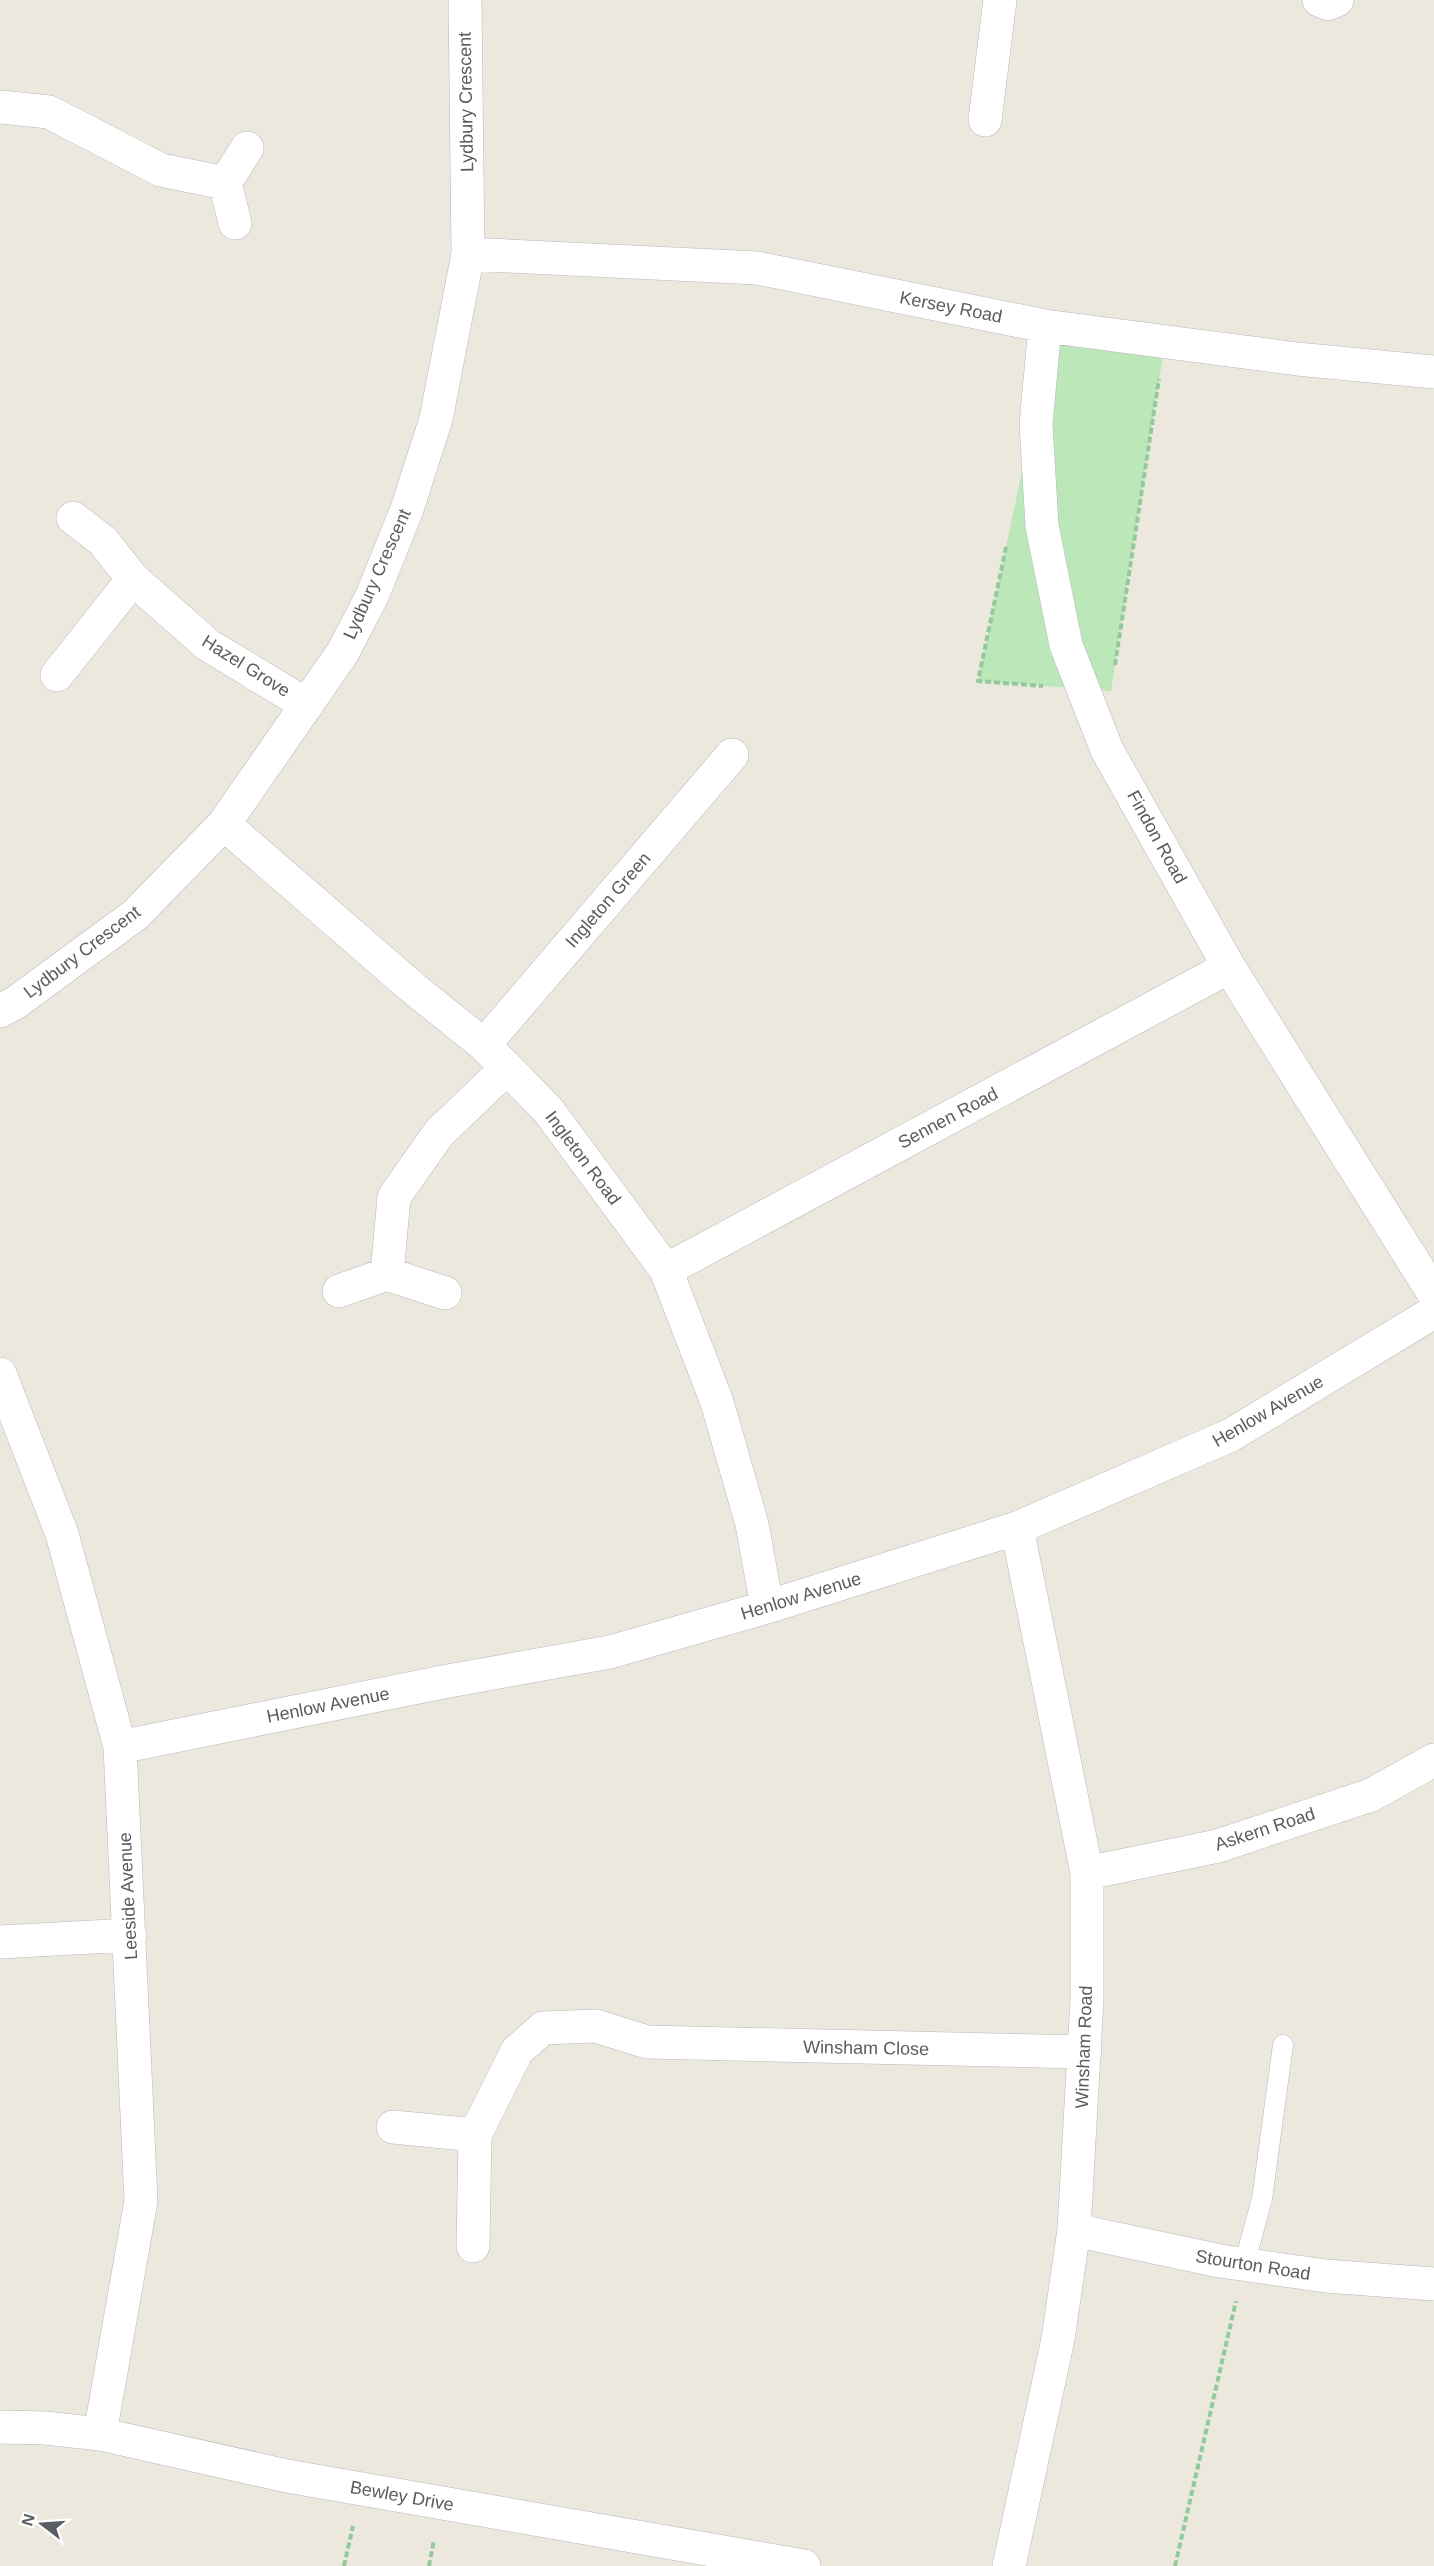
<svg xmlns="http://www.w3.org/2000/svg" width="1434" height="2566" font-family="Helvetica,sans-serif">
	<rect width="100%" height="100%" fill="#ece8de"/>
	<path fill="#bce7b8" d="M1045 326 1165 342 1111 691 978 681 1039 390Z"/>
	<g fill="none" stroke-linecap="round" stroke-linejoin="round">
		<defs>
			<path id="lane" d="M1244 2265 1262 2199 1283 2045"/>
			<path id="street" d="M1319 0 1328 4 1337 0
				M0 107 49 112 161 170 225 183 247 148
				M985 120 1000 0
				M225 183 235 223
				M468 254 757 268 1045 326 1297 359 1434 372
				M1045 326 1036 424 1042 526 1066 645 1107 750 1229 967 1434 1294
				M73 518 103 541 133 579 208 645 307 705
				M57 675 133 579
				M224 824 413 988 484 1045 507 1068 548 1110 666 1270 717 1402 752 1524 767 1607
				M0 1011 15 1003 135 915 224 824 343 652 372 596 407 509 436 419 468 254 465 0
				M484 1045 732 755
				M666 1270 1229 967
				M339 1291 387 1274
				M445 1293 387 1274 394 1197 439 1133 507 1068
				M0 1374 62 1534 120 1747 141 2201 100 2434
				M120 1747 443 1682 610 1652 767 1607 1017 1528 1231 1435 1434 1312
				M1087 1873 1218 1846 1371 1795 1434 1760
				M0 1942 130 1935
				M393 2127 475 2135
				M1074 2230 1220 2261 1326 2276 1434 2284
				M473 2246 475 2135 517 2051 543 2028 596 2026 647 2042 1085 2052
				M1009 2566 1058 2339 1074 2230 1087 1999V1873L1017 1528"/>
			<path id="secondary" d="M0 2427 45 2428 100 2434 287 2476 804 2566"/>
		</defs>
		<use href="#lane" stroke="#b4b8bd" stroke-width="21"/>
		<use href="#street" stroke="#b4b8bd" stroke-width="34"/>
		<use href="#secondary" stroke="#b2b7bd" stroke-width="34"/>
		<path stroke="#92ca9c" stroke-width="4" stroke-dasharray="6 3" stroke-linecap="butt" d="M1006 547 978 681 1043 686
			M1115 665 1159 379
			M344 2566 353 2526
			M429 2566 434 2540
			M1175 2566 1236 2301"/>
		<use href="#lane" stroke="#fff" stroke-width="20"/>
		<use href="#street" stroke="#fff" stroke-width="33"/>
		<use href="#secondary" stroke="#fff" stroke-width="33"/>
	</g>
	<g text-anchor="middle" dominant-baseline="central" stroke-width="4.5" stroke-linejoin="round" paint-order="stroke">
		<g font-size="18" fill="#575d61" stroke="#fff">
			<text transform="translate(466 102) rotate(-91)">Lydbury Crescent</text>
			<text transform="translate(951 307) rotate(11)">Kersey Road</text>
			<text transform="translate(377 574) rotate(-66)">Lydbury Crescent</text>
			<text transform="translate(246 666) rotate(32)">Hazel Grove</text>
			<text transform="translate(1157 837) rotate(61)">Findon Road</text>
			<text transform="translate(608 900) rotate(-49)">Ingleton Green</text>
			<text transform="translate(82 952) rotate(-37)">Lydbury Crescent</text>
			<text transform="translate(948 1118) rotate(-28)">Sennen Road</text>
			<text transform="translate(583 1158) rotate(53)">Ingleton Road</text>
			<text transform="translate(1268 1411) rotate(-30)">Henlow Avenue</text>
			<text transform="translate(801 1596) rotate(-17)">Henlow Avenue</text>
			<text transform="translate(328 1705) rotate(-11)">Henlow Avenue</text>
			<text transform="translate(1265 1829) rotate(-18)">Askern Road</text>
			<text transform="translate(128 1896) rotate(-93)">Leeside Avenue</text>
			<text transform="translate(1084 2047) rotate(-88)">Winsham Road</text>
			<text transform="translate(866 2048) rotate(1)">Winsham Close</text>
			<text transform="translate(1253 2265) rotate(9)">Stourton Road</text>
			<text transform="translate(402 2496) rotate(10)">Bewley Drive</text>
		</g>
	</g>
	<g transform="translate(42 2524) rotate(287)" stroke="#ffffff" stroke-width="4.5" paint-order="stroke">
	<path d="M0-4.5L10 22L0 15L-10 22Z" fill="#575d61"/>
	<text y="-9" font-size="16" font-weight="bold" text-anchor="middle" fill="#575d61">N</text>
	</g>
</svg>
